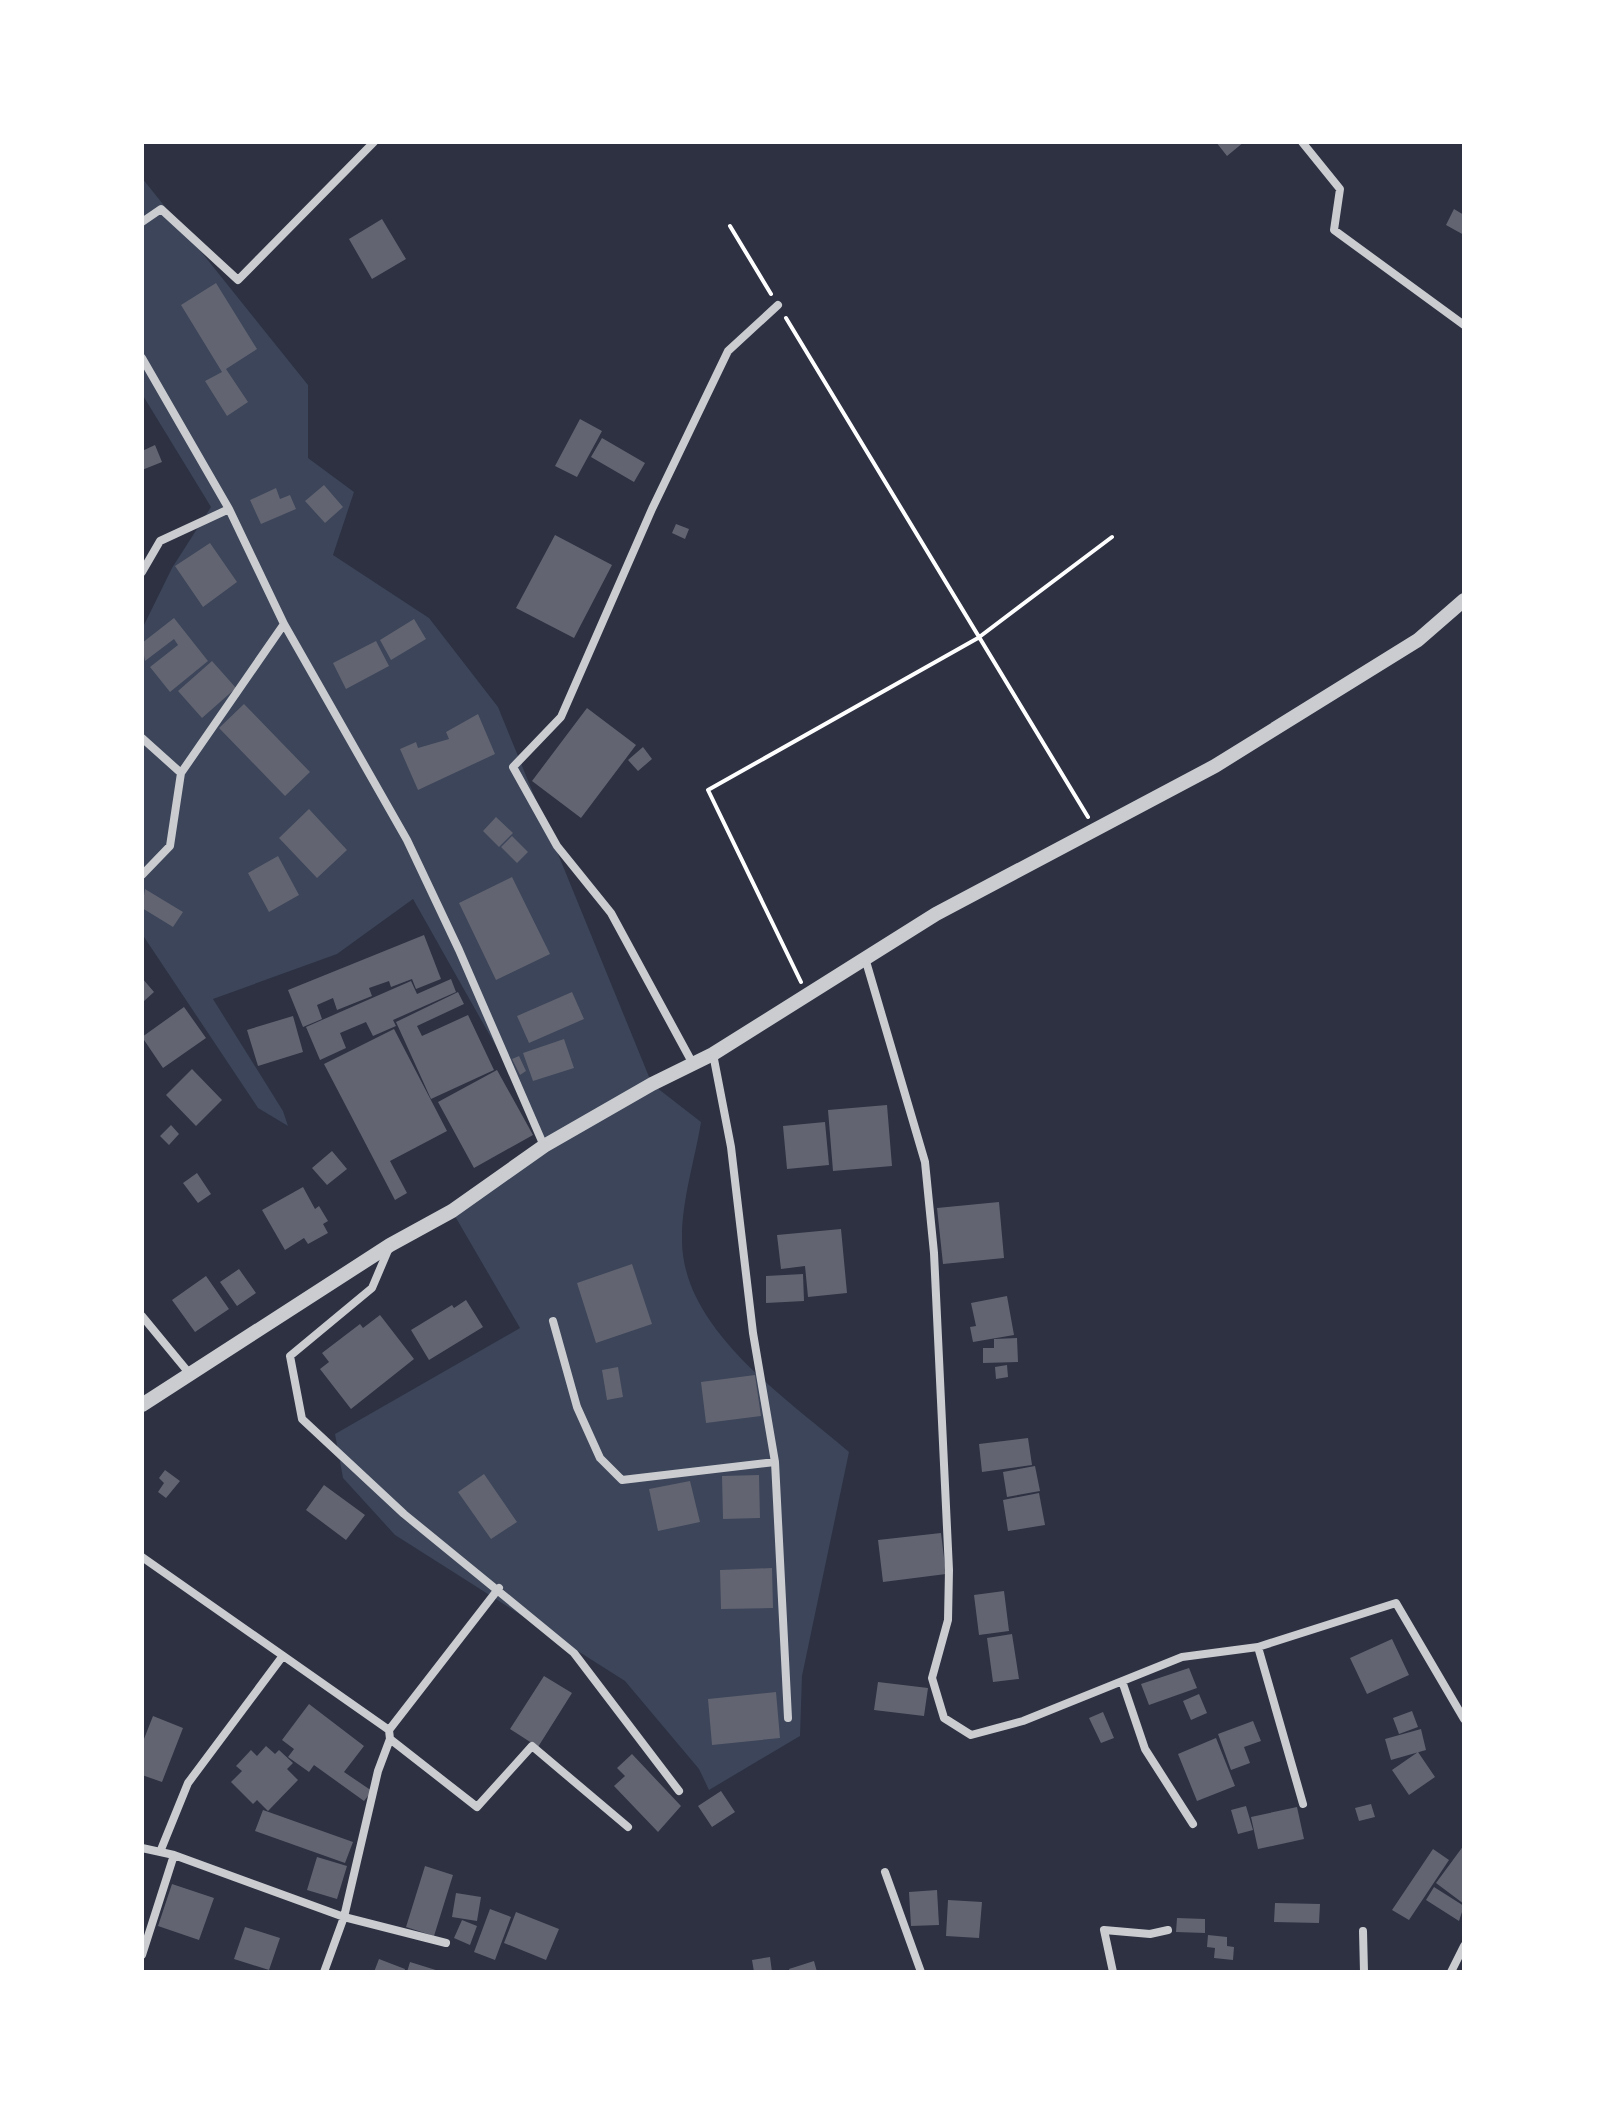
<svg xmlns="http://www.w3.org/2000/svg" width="1606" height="2114" font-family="'Alegreya Sans',sans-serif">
	<rect width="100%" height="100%" fill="#2d3142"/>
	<path fill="#3c4559" d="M142 178 308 385V458L354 492 333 555 429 618 498 707 652 1084 701 1122C695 1159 682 1200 682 1237 680 1329 787 1398 849 1452L802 1676 800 1736 709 1790 699 1769 625 1681 395 1535 343 1478 335 1434 520 1328 452 1211 544 1145 519 1087 413 899 337 954 213 999 283 1111 288 1126 258 1108 142 934V629L172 568 211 507 142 394Z"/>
	<path fill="#626471" d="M1216 142H1244L1227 156Z
		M1454 209 1464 215V235L1446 225Z
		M382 219 406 259 372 279 349 239Z
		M216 283 257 349 226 369 248 402 227 416 205 381 222 372 181 305Z
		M580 419 602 431 577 477 555 466Z
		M602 438 645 463 634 482 591 457Z
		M155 445 162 462 142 470V451Z
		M324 485 343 507 325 523 305 501Z
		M276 488 280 499 290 495 296 509 261 524 250 500Z
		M676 524 689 529 685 539 672 533Z
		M555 535 612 565 574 638 516 608Z
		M210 543 237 582 203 607 175 566Z
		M174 618 208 661 170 692 150 667 178 645 174 639 145 661 142 643Z
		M414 619 426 639 391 660 380 640Z
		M376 641 389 666 346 689 333 663Z
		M212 661 236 688 202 718 178 691Z
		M244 704 310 772 285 796 219 728Z
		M587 708 636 745 581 818 532 781Z
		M478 714 495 754 418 790 400 749 416 742 418 748 449 739 446 732Z
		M643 747 652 759 638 771 628 760Z
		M309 809 347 850 317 878 279 838Z
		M496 817 513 833 499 847 483 831Z
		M512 836 528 852 517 863 501 847Z
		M278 856 299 895 269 912 248 873Z
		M512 877 550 954 496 980 459 903Z
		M145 889 183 912 173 927 142 908Z
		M424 935 441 979 416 989 412 979 391 987 389 981 369 988 372 996 337 1010 333 998 317 1005 322 1019 303 1027 288 990Z
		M142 978 154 992 143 1002 142 1000Z
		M451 979 456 992 393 1020 396 1026 373 1036 366 1022 340 1033 346 1048 320 1060 306 1027 411 981 417 994Z
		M458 992 464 1004 417 1026 422 1036 468 1015 494 1070 431 1099 396 1022Z
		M572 992 584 1019 529 1043 517 1016Z
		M184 1007 206 1038 163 1068 142 1037Z
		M293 1016 303 1052 258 1066 247 1030Z
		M394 1029 447 1131 390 1161 407 1193 395 1200 324 1064Z
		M564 1039 574 1068 533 1081 523 1053Z
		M519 1056 526 1071 520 1075 512 1059Z
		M192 1069 222 1100 196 1126 166 1095Z
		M497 1070 533 1135 474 1168 438 1102Z
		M887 1105 892 1166 833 1171 828 1110Z
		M825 1122 829 1165 787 1169 783 1126Z
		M171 1125 179 1134 169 1145 160 1136Z
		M332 1151 347 1169 327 1185 312 1168Z
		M197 1173 211 1194 198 1203 183 1183Z
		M303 1187 315 1209 319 1206 328 1221 323 1224 328 1233 308 1244 304 1238 285 1250 262 1210Z
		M999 1202 1004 1258 943 1264 937 1208Z
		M841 1229 847 1293 808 1297 805 1266 781 1269 777 1235Z
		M632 1264 652 1324 596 1343 577 1283Z
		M239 1269 256 1293 237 1306 220 1282Z
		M803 1274 804 1301 766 1303V1276Z
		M206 1276 229 1309 195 1332 172 1300Z
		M1007 1296 1014 1335 973 1342 970 1327 976 1326 971 1303Z
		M466 1300 483 1327 429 1360 411 1330 452 1305 454 1308Z
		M380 1315 414 1359 351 1409 320 1369 329 1362 322 1353 360 1324 363 1328Z
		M1017 1338 1018 1362 983 1363V1348H994V1339Z
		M1007 1365 1008 1377 996 1379 995 1367Z
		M618 1367 623 1397 607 1400 602 1370Z
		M755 1375 761 1416 706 1423 701 1382Z
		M1028 1438 1032 1465 982 1472 979 1444Z
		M1035 1466 1040 1491 1007 1497 1003 1472Z
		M165 1470 180 1481 166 1498 158 1492 164 1483 159 1478Z
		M484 1474 517 1522 491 1539 458 1492Z
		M759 1475 760 1518 723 1519 722 1476Z
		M690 1481 700 1522 658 1531 649 1489Z
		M324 1485 365 1515 346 1540 306 1510Z
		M1039 1493 1045 1525 1008 1531 1003 1500Z
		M941 1533 946 1574 883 1582 878 1540Z
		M772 1568 773 1608 721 1609 720 1570Z
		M1004 1591 1009 1631 979 1635 974 1595Z
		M1012 1634 1019 1679 993 1682 987 1638Z
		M1392 1639 1409 1675 1367 1694 1350 1658Z
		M1189 1668 1197 1688 1149 1705 1141 1684Z
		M544 1676 572 1693 538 1747 510 1729Z
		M878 1682 928 1688 924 1716 874 1710Z
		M776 1692 780 1738 712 1745 708 1699Z
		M1199 1694 1207 1713 1191 1720 1183 1701Z
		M309 1704 364 1746 344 1772 372 1791 364 1801 314 1765 309 1772 288 1757 294 1749 282 1740Z
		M1412 1711 1418 1727 1399 1734 1393 1718Z
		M1103 1712 1114 1738 1101 1743 1089 1718Z
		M153 1716 183 1728 162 1782 142 1775V1744Z
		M1253 1721 1261 1741 1244 1747 1250 1763 1231 1770 1218 1734Z
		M1421 1729 1426 1750 1391 1760 1385 1739Z
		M1216 1738 1235 1786 1197 1801 1178 1754Z
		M266 1746 275 1754 279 1750 293 1763 287 1769 298 1780 268 1811 257 1800 253 1804 231 1782 242 1771 236 1766 251 1750 257 1756Z
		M1418 1752 1435 1777 1409 1795 1392 1770Z
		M632 1754 681 1806 658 1832 614 1786 625 1776 617 1768Z
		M721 1791 735 1812 712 1827 698 1806Z
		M1371 1804 1375 1817 1359 1821 1355 1808Z
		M1246 1806 1253 1830 1238 1834 1231 1810Z
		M1297 1807 1304 1839 1258 1849 1251 1817Z
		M263 1810 353 1842 345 1863 255 1831Z
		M1464 1845V1904L1436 1883Z
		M1433 1849 1449 1860 1409 1920 1392 1910Z
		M317 1857 347 1866 337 1899 307 1890Z
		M425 1866 453 1875 434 1936 406 1927Z
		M172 1884 214 1898 199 1940 158 1926Z
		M1434 1887 1464 1906 1459 1921 1426 1900Z
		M937 1890 939 1925 911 1926 909 1892Z
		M456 1893 481 1897 477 1921 452 1917Z
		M948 1900 982 1902 979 1938 946 1936Z
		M1275 1903 1320 1904 1319 1923 1274 1922Z
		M490 1909 511 1917 495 1960 474 1952Z
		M516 1912 559 1929 546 1960 504 1943Z
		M1177 1918 1205 1919V1933L1176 1932Z
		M462 1920 477 1926 470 1945 454 1938Z
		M245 1927 280 1938 269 1970 234 1959Z
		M1208 1935 1227 1937V1946L1234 1947 1233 1960 1214 1958 1215 1948 1207 1947Z
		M770 1957 772 1972H754L752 1960Z
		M379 1959 405 1969 404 1972H374Z
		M814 1961 817 1972H790L789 1969Z
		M410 1962 439 1971V1972H407Z"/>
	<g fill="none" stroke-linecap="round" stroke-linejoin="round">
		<path stroke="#fff" stroke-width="4" d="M730 226 771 294
			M786 318 1088 817
			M801 982 708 790 978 638 1112 537"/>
		<path stroke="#caccd0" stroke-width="8" d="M1302 142 1340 189 1334 230 1464 325
			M142 222 161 209 238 280 374 142
			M142 358 229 509 284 624 407 840 459 950 544 1146
			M142 572 160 541 229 509
			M142 738 181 773
			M142 875 170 846 181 773 284 624
			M865 958 925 1162 934 1253 949 1570 948 1620 932 1678 944 1718 971 1735 1023 1721 1182 1657 1258 1647 1396 1603 1464 1719
			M713 1054 731 1147 753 1333 775 1462 788 1718
			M693 1064 611 913 557 846 513 767 561 717 652 509 728 351 778 305
			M389 1248 372 1288 290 1356 302 1419 404 1514 574 1653 679 1791
			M142 1316 189 1373
			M553 1321 577 1407 600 1458 622 1480 775 1462
			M142 1557 389 1730 390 1739 477 1807 532 1746 628 1827
			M1258 1647 1303 1804
			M1122 1681 1145 1749 1193 1824
			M389 1730 499 1588
			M142 1848 174 1855 344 1917 446 1943
			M160 1852 188 1783 282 1657
			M885 1872 921 1972
			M1363 1931 1364 1972
			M142 1955 174 1855
			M324 1972 344 1917 378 1771 390 1739
			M1113 1972 1104 1930 1150 1934 1168 1930
			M1451 1972 1464 1946"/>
		<path stroke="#caccd0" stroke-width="14" d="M142 1405 390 1245 452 1211 544 1146 652 1084 713 1054 936 914 1215 766 1418 640 1464 600"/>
	</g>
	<rect width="1606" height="2114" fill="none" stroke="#ffffff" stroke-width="288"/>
</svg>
